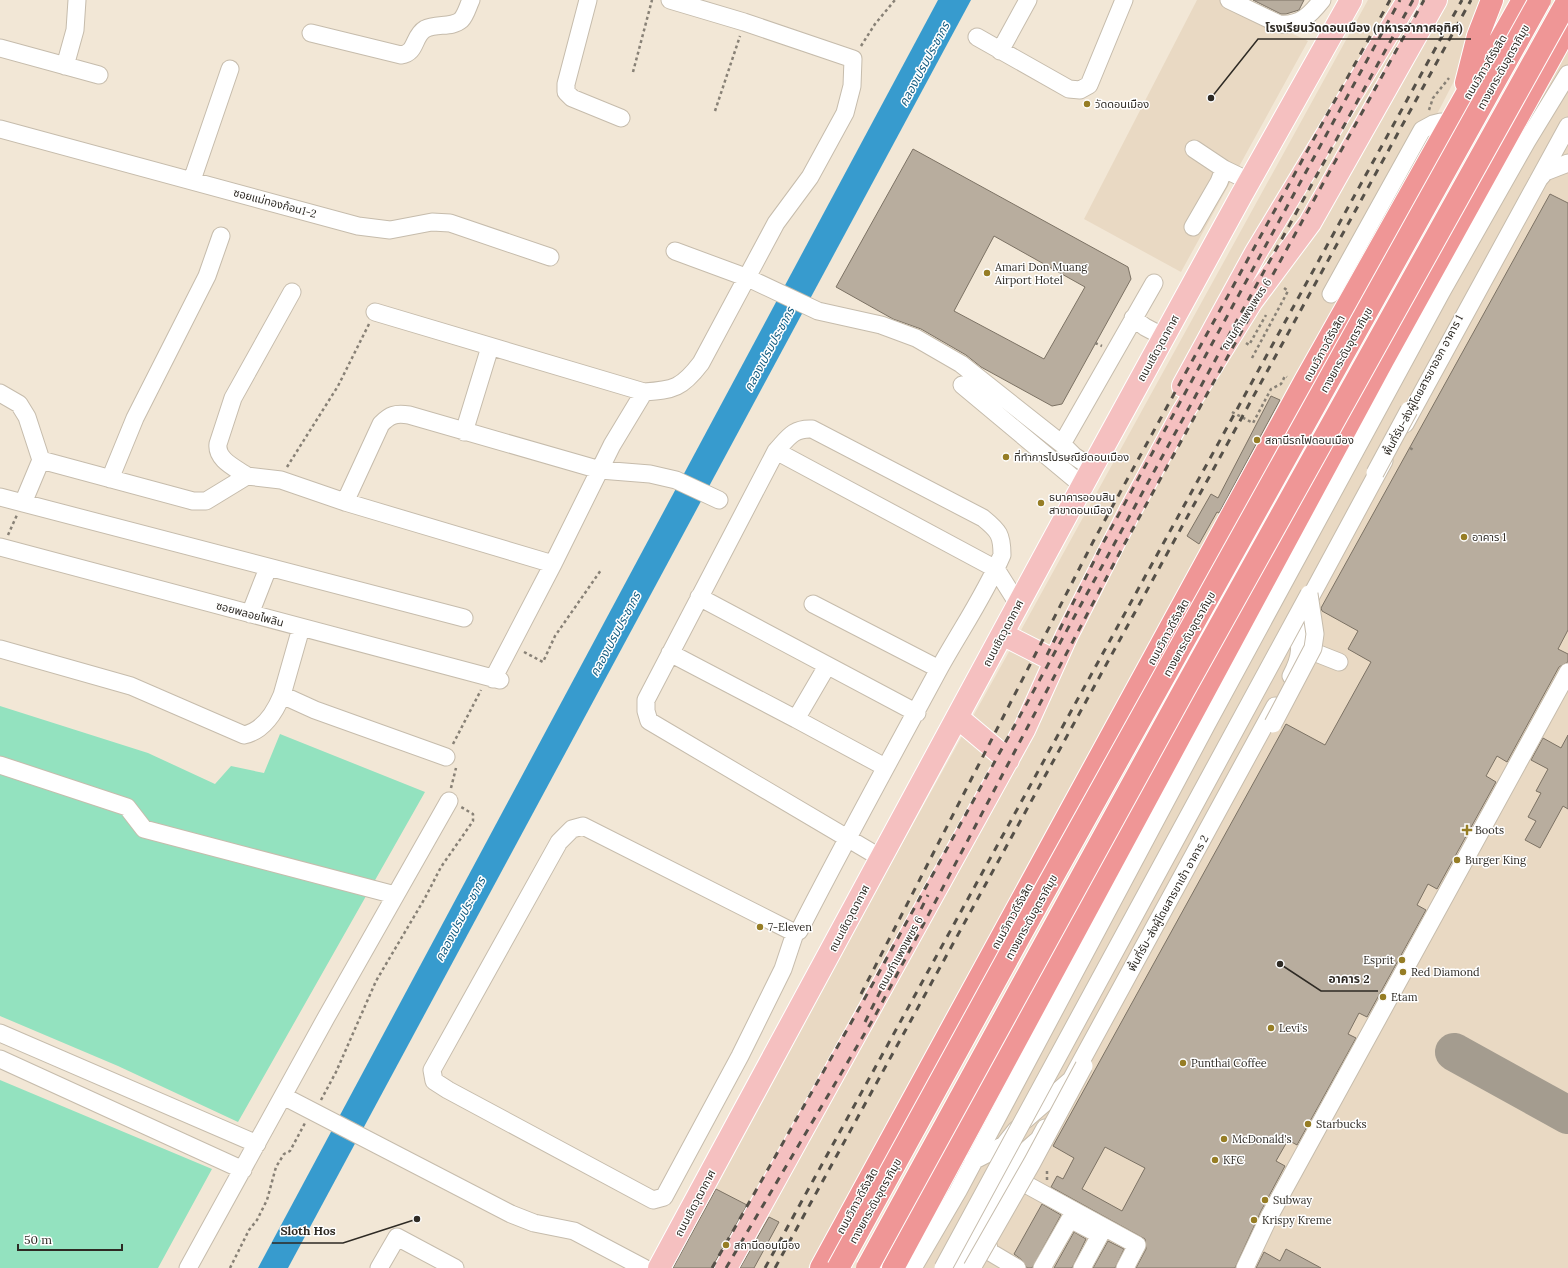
<svg xmlns="http://www.w3.org/2000/svg" width="1568" height="1268" font-family="Lora,'Noto Sans Thai',serif">
	<rect width="100%" height="100%" fill="#f2e7d6"/>
	<path fill="#e9d9c3" d="M1197 0H1220L1308 41 1181 272 1084 219Z
		M1368 0H1496L1333 315 1100 734 808 1268H666L1020 632Z
		M1568 48V1268H895Z"/>
	<path fill="#93e2bf" d="M0 706 148 753 215 784 231 766 264 773 280 734 425 792 238 1122 118 1066 0 1016Z
		M0 1080 212 1169 158 1268H0Z"/>
	<path fill="#379bce" d="M938 0H971L288 1268H258Z"/>
	<g fill="none" stroke-linecap="round" stroke-linejoin="round">
		<path stroke="#a49c8f" stroke-width="38" d="M1454 1052 1568 1115"/>
	</g>
	<path fill="#b8ad9e" stroke="#7c7264" fill-rule="evenodd" d="M1253 0H1304L1299 10 1286 14H1281Z
		M913 149 1128 267 1131 279 1062 404 1052 406 981 367 966 355 921 329 893 319 836 287ZM994 236 1085 287 1044 359 954 311Z
		M1550 194 1568 203V630L1558 649 1568 654V662L1559 667 1507 762 1497 756 1486 776 1496 782 1437 889 1428 884 1417 905 1426 910 1367 1017 1359 1013 1348 1034 1356 1038 1297 1145 1288 1140 1276 1161 1285 1166 1261 1211 1235 1268H1136L1146 1249 1145 1239 1051 1187 1057 1176 1063 1179 1074 1158 1053 1146 1286 724 1325 745 1371 662 1348 649 1358 631 1322 611 1321 608ZM1105 1147 1145 1168 1122 1211 1082 1189Z
		M1271 396 1280 400 1219 513 1217 512 1199 544 1187 536 1211 494 1218 498Z
		M1568 735V809L1563 806 1540 848 1525 840 1536 821 1528 817 1541 793 1536 791 1548 769 1531 760 1543 738 1561 748Z
		M716 1189 747 1205 715 1262 714 1268H673Z
		M1042 1204 1061 1215 1032 1268H1027L1022 1260 1014 1254Z
		M769 1217 779 1222 754 1268H740Z
		M1074 1232 1086 1239 1072 1268H1054Z
		M1108 1241 1124 1249 1115 1268H1093Z
		M1286 1249 1321 1268H1256L1264 1252 1280 1261Z"/>
	<g fill="none" stroke-linecap="round" stroke-linejoin="round">
		<defs>
			<path id="minor" d="M588 0 566 84V92L572 98 621 118
				M1229 0 1279 24C1300 26 1310 15 1322 0
				M311 33 401 55C417 53 413 36 425 29 436 23 452 28 461 20 466 15 468 6 471 0
				M977 37 1069 89 1080 90 1089 85 1124 0
				M0 48 99 75
				M1000 51 1028 0
				M65 66 75 30 77 0
				M0 129 358 226 390 230 432 222 450 223 550 257
				M1194 149 1224 169 1249 181
				M1539 179 1545 172 1568 163
				M192 180 230 69
				M1193 227 1219 182 1224 169
				M675 251 748 278 818 311 881 325 916 338 961 364 1062 444 1074 456 1092 468
				M1331 294 1422 130 1433 124 1441 122 1449 128
				M375 312 644 392
				M1133 318 1145 327 1164 337
				M962 385 1083 486
				M0 393 19 404 27 417 41 460 193 501H206L247 476 281 480 345 502 553 564
				M1405 424 1568 126
				M464 432 490 347
				M1062 444 1154 283
				M776 451 996 569 1018 604
				M247 476C236 468 216 460 218 444L233 398 292 292
				M110 479 135 418 207 276 221 236
				M0 497 464 618
				M345 502 381 424C390 415 395 413 409 415L600 470 650 474 676 480 719 500
				M23 503 41 460
				M0 547 500 680
				M699 597 917 713
				M813 604 939 669
				M1304 609 1384 461
				M250 614 268 568
				M1302 642 1306 649 1339 662
				M0 649 131 686 244 735C263 731 275 712 282 695L315 710 446 757
				M670 653 796 719 827 666
				M1291 676C1302 656 1301 645 1296 624
				M493 679 553 564 612 445 644 392C674 390 682 388 701 363L776 223 810 177 845 113 852 86 853 59 744 22 670 0
				M282 695 301 628
				M796 719 885 767
				M0 765 127 807 144 829 395 895
				M795 933 583 826 572 829 559 842 432 1070 434 1081 448 1090 653 1200 664 1197 740 1056 783 969 795 933 799 931C844 843 892 756 939 669 960 631 985 595 1002 555 1002 535 999 531 983 518L812 429C793 428 788 438 776 451L646 700V711L649 721 671 734 881 858
				M0 1033 257 1144
				M0 1059 243 1170
				M1072 1078 1275 706
				M283 1096 511 1214 534 1223 574 1231 644 1268
				M1025 1120 1072 1079
				M973 1161 1004 1145 1016 1130
				M1008 1188 1016 1183 1029 1186 1137 1245 1125 1268
				M987 1242 990 1252 1017 1268
				M188 1268 327 1016 449 801
				M379 1268 397 1237 455 1268
				M913 1268 958 1191 1208 722 1442 291 1527 141 1568 74
				M956 1268 1022 1154 1039 1139 1045 1128
				M1042 1268 1070 1219 1100 1235 1082 1268
				M1245 1268 1270 1215 1568 672"/>
			<path id="major" d="M1183 386 1255 254 1408 0
				M1004 635 1055 661
				M957 717 1008 760
				M659 1268 1092 468 1241 196 1351 0
				M726 1268 1024 730 1067 635 1130 511 1183 412 1252 301 1310 223 1436 0"/>
			<path id="highway" d="M1466 83 1478 36 1492 0
				M821 1268 1305 381 1470 88 1501 39 1523 0
				M893 1268 1383 360 1568 26"/>
		</defs>
		<use href="#minor" stroke="#c6bcac" stroke-width="19"/>
		<use href="#major" stroke="#fff" stroke-width="24"/>
		<use href="#highway" stroke="#fff" stroke-width="24"/>
		<path stroke="#888176" stroke-width="2.5" stroke-dasharray="3 3" stroke-linecap="butt" d="M861 46 875 24 895 0
			M633 72 652 0
			M1429 110 1433 98 1449 78
			M715 111 740 36
			M1095 343 1102 346
			M1246 343 1249 345 1266 315
			M1252 358 1288 291 1284 288
			M1232 412 1253 423 1271 389 1281 384 1285 376 1287 377
			M1410 448 1415 451
			M287 467 338 386 369 324
			M8 535 17 515
			M524 652 543 662 555 636 601 570
			M453 744 481 690
			M451 788 456 768
			M321 1100 336 1072 376 981 425 898 441 867 473 821V814L461 807
			M1047 1180V1169
			M230 1268 249 1230 257 1220 267 1200 276 1167 284 1154 290 1151 305 1123"/>
		<use href="#minor" stroke="#fff" stroke-width="17"/>
		<use href="#major" stroke="#f5c0c0" stroke-width="22"/>
		<use href="#highway" stroke="#ef9696" stroke-width="22"/>
		<path stroke="#555048" stroke-width="3" stroke-dasharray="7 7" stroke-linecap="butt" d="M1047 655 1102 545 1400 0
			M861 994 1094 540 1390 0
			M865 1022 928 895
			M712 1268 860 1007 1413 0
			M726 1268 875 1016 1119 554 1424 0
			M765 1268 1462 0
			M775 1268 1471 0"/>
		<defs>
			<path id="minor-bridge" d="M1375 473 1409 410
				M1273 724 1313 648 1315 634 1309 594
				M943 1268 1309 594
				M972 1268 1032 1163 1084 1066"/>
			<path id="highway-bridge" d="M838 1268 1022 932 1540 0
				M867 1268 1184 690 1568 0"/>
		</defs>
		<use href="#minor-bridge" stroke="#c6bcac" stroke-width="19" stroke-linecap="butt"/>
		<use href="#highway-bridge" stroke="#fff" stroke-width="24" stroke-linecap="butt"/>
		<use href="#minor-bridge" stroke="#fff" stroke-width="17"/>
		<use href="#highway-bridge" stroke="#ef9696" stroke-width="22"/>
	</g>
	<g fill="#967d25" stroke="#fff" stroke-width="1.5">
		<circle cx="1087" cy="104" r="4"/>
		<circle cx="987" cy="273" r="4"/>
		<circle cx="1257" cy="440" r="4"/>
		<circle cx="1006" cy="457" r="4"/>
		<circle cx="1041" cy="503" r="4"/>
		<circle cx="1464" cy="537" r="4"/>
		<path d="M1465 824h4v4h4v4h-4v4h-4v-4h-4v-4h4z"/>
		<circle cx="1457" cy="860" r="4"/>
		<circle cx="760" cy="927" r="4"/>
		<circle cx="1402" cy="960" r="4"/>
		<circle cx="1403" cy="972" r="4"/>
		<circle cx="1383" cy="997" r="4"/>
		<circle cx="1271" cy="1028" r="4"/>
		<circle cx="1183" cy="1063" r="4"/>
		<circle cx="1308" cy="1124" r="4"/>
		<circle cx="1224" cy="1139" r="4"/>
		<circle cx="1215" cy="1160" r="4"/>
		<circle cx="1265" cy="1200" r="4"/>
		<circle cx="1254" cy="1220" r="4"/>
		<circle cx="726" cy="1245" r="4"/>
	</g>
	<g text-anchor="middle" dominant-baseline="central" stroke-width="3" stroke-linejoin="round" paint-order="stroke">
		<g font-size="11" fill="#2e2a24" stroke="#fff">
			<text transform="translate(1485 67) rotate(-59)">ถนนวิภาวดีรังสิต</text>
			<text transform="translate(1503 67) rotate(-61)">ทางยกระดับอุตราภิมุข</text>
			<text transform="translate(275 203) rotate(15)">ซอยแม่ทองก้อน1-2</text>
			<text transform="translate(1246 314) rotate(-57)">ถนนกำแพงเพชร 6</text>
			<text transform="translate(1158 348) rotate(-61)">ถนนเชิดวุฒากาศ</text>
			<text transform="translate(1324 348) rotate(-61)">ถนนวิภาวดีรังสิต</text>
			<text transform="translate(1346 350) rotate(-61)">ทางยกระดับอุตราภิมุข</text>
			<text transform="translate(1423 385) rotate(-62)">พื้นที่รับ-ส่งผู้โดยสารขาออก อาคาร 1</text>
			<text transform="translate(250 614) rotate(15)">ซอยพลอยไพลิน</text>
			<text transform="translate(1168 632) rotate(-61)">ถนนวิภาวดีรังสิต</text>
			<text transform="translate(1003 633) rotate(-62)">ถนนเชิดวุฒากาศ</text>
			<text transform="translate(1189 634) rotate(-61)">ทางยกระดับอุตราภิมุข</text>
			<text transform="translate(1168 903) rotate(-61)">พื้นที่รับ-ส่งผู้โดยสารขาเข้า อาคาร 2</text>
			<text transform="translate(1012 916) rotate(-61)">ถนนวิภาวดีรังสิต</text>
			<text transform="translate(1031 917) rotate(-61)">ทางยกระดับอุตราภิมุข</text>
			<text transform="translate(849 918) rotate(-62)">ถนนเชิดวุฒากาศ</text>
			<text transform="translate(900 953) rotate(-61)">ถนนกำแพงเพชร 6</text>
			<text transform="translate(857 1201) rotate(-61)">ถนนวิภาวดีรังสิต</text>
			<text transform="translate(875 1201) rotate(-61)">ทางยกระดับอุตราภิมุข</text>
			<text transform="translate(695 1203) rotate(-62)">ถนนเชิดวุฒากาศ</text>
		</g>
		<g font-size="11" fill="#2e2a24" stroke="#fff" text-anchor="start">
			<text x="1095" y="104">วัดดอนเมือง</text>
			<text x="995" y="267">Amari Don Muang<tspan x="995" dy="13">Airport Hotel</tspan></text>
			<text x="1265" y="440">สถานีรถไฟดอนเมือง</text>
			<text x="1014" y="457">ที่ทำการไปรษณีย์ดอนเมือง</text>
			<text x="1049" y="497">ธนาคารออมสิน<tspan x="1049" dy="13">สาขาดอนเมือง</tspan></text>
			<text x="1472" y="537">อาคาร 1</text>
			<text x="1475" y="830">Boots</text>
			<text x="1465" y="860">Burger King</text>
			<text x="768" y="927">7-Eleven</text>
			<text x="1394" y="960" text-anchor="end">Esprit</text>
			<text x="1411" y="972">Red Diamond</text>
			<text x="1391" y="997">Etam</text>
			<text x="1279" y="1028">Levi's</text>
			<text x="1191" y="1063">Punthai Coffee</text>
			<text x="1316" y="1124">Starbucks</text>
			<text x="1232" y="1139">McDonald's</text>
			<text x="1223" y="1160">KFC</text>
			<text x="1273" y="1200">Subway</text>
			<text x="1262" y="1220">Krispy Kreme</text>
			<text x="734" y="1245">สถานีดอนเมือง</text>
		</g>
		<g font-size="12" font-style="italic" fill="#165e82" stroke="#fff">
			<text transform="translate(924 64) rotate(-62)">คลองเปรมประชากร</text>
			<text transform="translate(769 349) rotate(-62)">คลองเปรมประชากร</text>
			<text transform="translate(615 634) rotate(-62)">คลองเปรมประชากร</text>
			<text transform="translate(460 919) rotate(-62)">คลองเปรมประชากร</text>
		</g>
	</g>
	<path fill="none" stroke="#2e2a24" stroke-width="1.5" d="M1211 98L1258 39H1471M1280 964L1321 991H1378M417 1219L343 1243H272"/>
	<g fill="#2e2a24" stroke="#fff" stroke-width="1.5">
		<circle cx="1211" cy="98" r="4"/>
		<circle cx="1280" cy="964" r="4"/>
		<circle cx="417" cy="1219" r="4"/>
	</g>
	<g font-size="12" text-anchor="middle" font-weight="bold" fill="#2e2a24" stroke="#fff" stroke-width="3" stroke-linejoin="round" paint-order="stroke">
		<text x="1364" y="32">โรงเรียนวัดดอนเมือง (ทหารอากาศอุทิศ)</text>
		<text x="1349" y="983">อาคาร 2</text>
		<text x="308" y="1235">Sloth Hos</text>
	</g>
	<path d="M18 1244v6h104v-6" fill="none" stroke="#2e2a24" stroke-width="2"/>
	<text x="24" y="1244" font-size="12" fill="#2e2a24" stroke="#ffffff" stroke-width="3" paint-order="stroke">50 m</text>
</svg>
